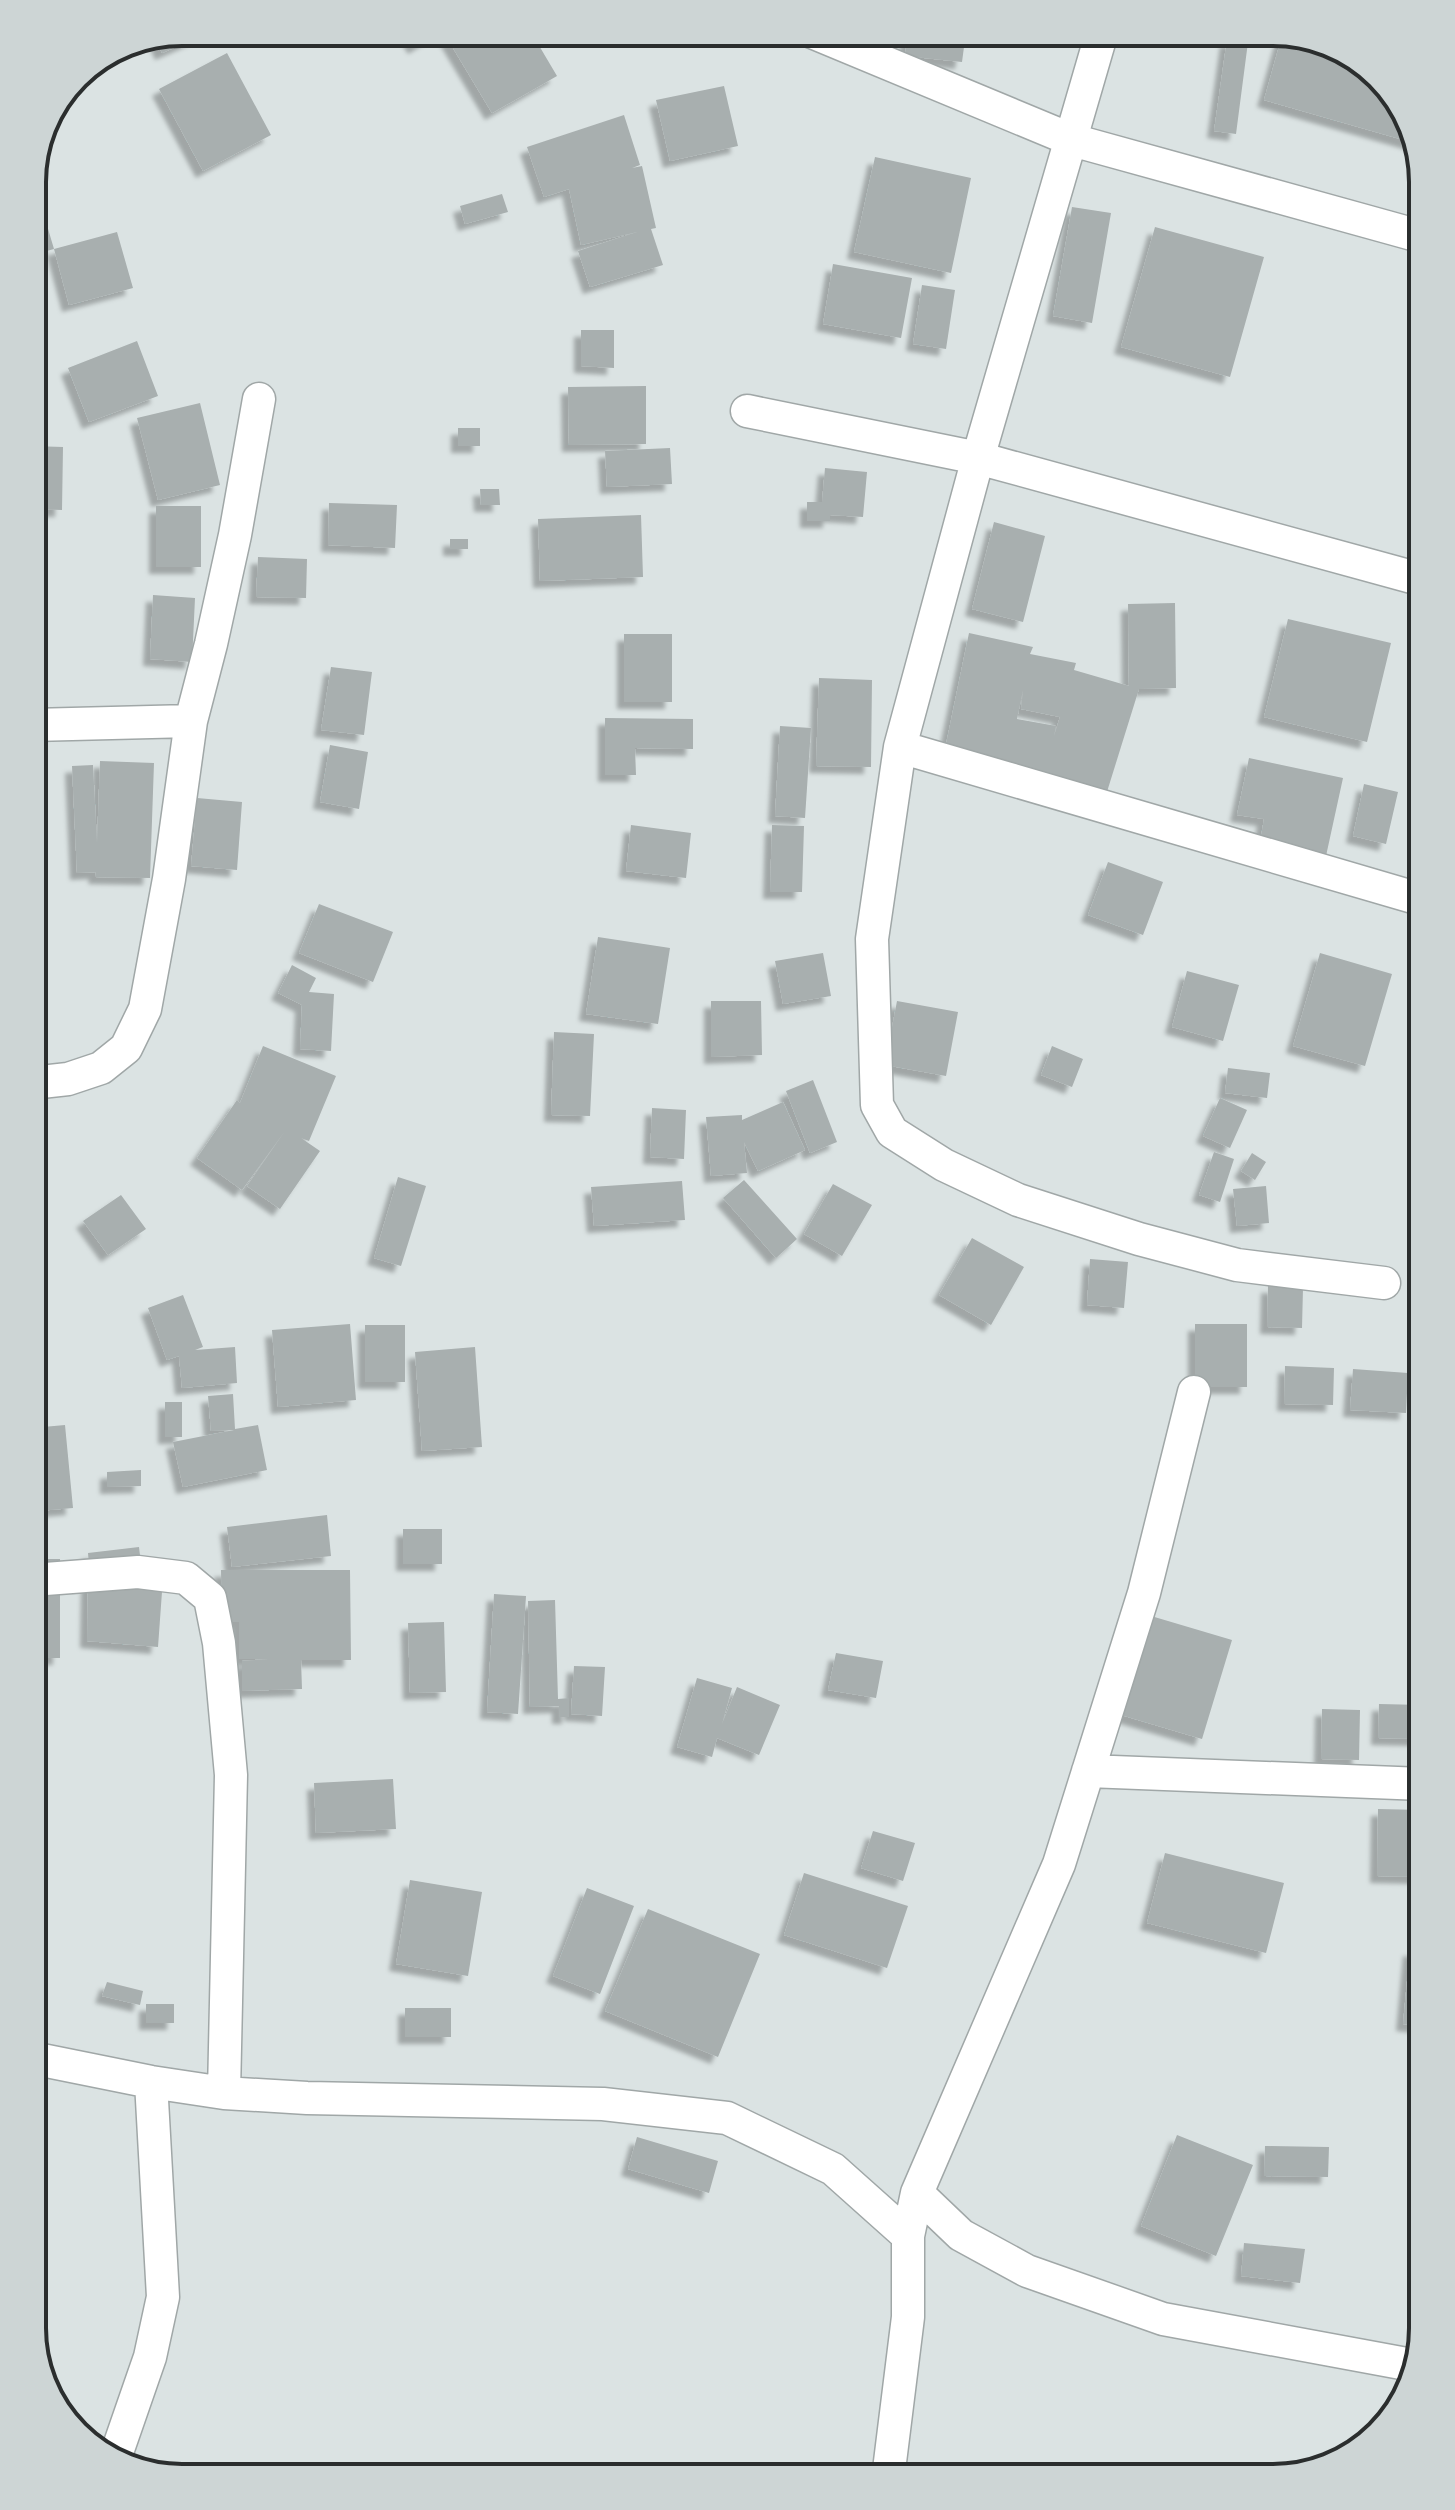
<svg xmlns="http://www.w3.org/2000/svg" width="1455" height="2510" font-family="Barlow,sans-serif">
	<defs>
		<filter id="shadow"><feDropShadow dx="-7" dy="7" stdDeviation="2" flood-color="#0004"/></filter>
	</defs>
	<rect width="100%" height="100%" fill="#dbe3e3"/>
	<path fill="#a8afaf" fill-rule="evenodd" filter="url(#shadow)" d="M182 32H211L162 53 155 37Z
		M406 32H440L415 47Z
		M457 32H531L557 76 492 113 447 38Z
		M908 32H966L962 62 905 56Z
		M1283 32 1357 58 1408 116 1414 143 1264 100Z
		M1227 39 1248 42 1236 134 1214 131Z
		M227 53 271 135 203 171 159 89Z
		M724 86 738 146 670 161 656 100Z
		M624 115 640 165 632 168 642 166 656 228 651 229 663 265 590 287 578 251 637 232 581 245 569 189 544 197 527 147Z
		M875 157 971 178 951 273 854 252Z
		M33 178 54 249 32 255V179Z
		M502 194 508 212 465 224 460 206Z
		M1072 207 1111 213 1092 323 1053 316Z
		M1155 227 1264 257 1230 377 1121 347Z
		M117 232 133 288 69 305 54 249Z
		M833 264 912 278 901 338 823 324Z
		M922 285 955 290 946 349 913 344Z
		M581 330H614V368L581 366Z
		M137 341 158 396 89 422 68 368Z
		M646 386V444L569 445 568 387Z
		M200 403 220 485 158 500 137 418Z
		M458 428H480V446H458Z
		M32 446 63 447 62 510 32 509Z
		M670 448 672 484 607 487 605 451Z
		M825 468 867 472 863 517 830 515V521H807V502H822Z
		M480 489H499L500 505H481Z
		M329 503 397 505 395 548 328 545Z
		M156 506H201V567H156Z
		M641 515 643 577 540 581 538 519Z
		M994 522 1045 536 1023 622 972 609Z
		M450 539H468V549H450Z
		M258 557 307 559 306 598 256 597Z
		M153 595 195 598 192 662 150 659Z
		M1175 603 1176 688 1139 689 1106 795 944 754 969 633 1033 647 1030 654 1076 663 1074 670 1129 686 1128 604ZM1023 690 1021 709 1060 717 1054 736 1056 726 1017 719Z
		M1288 619 1391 643 1367 742 1264 717Z
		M624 634H672V702H624Z
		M331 667 372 672 364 735 321 730Z
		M819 678 872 680 871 767 816 766Z
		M605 718 693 719V749L635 748 636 775H605Z
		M780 726 811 728 805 818 775 816Z
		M330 745 368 752 359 809 320 802Z
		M1249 758 1343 778 1326 856 1260 842 1264 819 1237 815Z
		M100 761 154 763 150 878 95 877 96 872 77 873 72 766 93 765 97 843Z
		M1364 784 1398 792 1386 844 1353 836Z
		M197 798 242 802 237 870 191 866Z
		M631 825 691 833 686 878 626 871Z
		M772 825 804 826 802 892H770Z
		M1108 862 1163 882 1143 935 1088 915Z
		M319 904 393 932 373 982 299 953Z
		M598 937 670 948 658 1024 586 1014Z
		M823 953 831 996 783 1004 775 961Z
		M1320 953 1392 974 1365 1066 1293 1046Z
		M292 965 316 978 309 992 334 994 331 1051 300 1049 302 1005 278 993Z
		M1187 971 1239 985 1223 1041 1172 1027Z
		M711 1001H761L762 1055 711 1057Z
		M897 1001 958 1012 946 1076 885 1065Z
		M554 1032 594 1034 590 1116 551 1115Z
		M263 1046 336 1076 309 1141 301 1138 320 1151 280 1209 247 1186 285 1131 242 1190 197 1158 237 1100 240 1103Z
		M1052 1046 1083 1059 1072 1087 1041 1075Z
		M1228 1068 1270 1073 1267 1098 1225 1093Z
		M813 1080 837 1142 810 1153 786 1091Z
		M1220 1098 1247 1110 1230 1148 1203 1136Z
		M783 1102 805 1150 758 1171 744 1142 747 1173 711 1176 706 1117 742 1115V1120Z
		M652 1108 686 1110 684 1159 650 1157Z
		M1214 1152 1234 1159 1220 1202 1199 1195Z
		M1252 1153 1266 1162 1255 1180 1241 1171Z
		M398 1177 426 1186 401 1266 374 1258Z
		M744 1180 797 1239 776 1258 723 1198Z
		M682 1181 685 1220 594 1226 591 1187Z
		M833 1184 872 1205 842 1256 804 1234Z
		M1266 1186 1269 1223 1237 1226 1233 1189Z
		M121 1195 146 1229 108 1255 83 1221Z
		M972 1238 1024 1267 991 1325 939 1295Z
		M1090 1259 1128 1262 1124 1308 1087 1305Z
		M1268 1286 1303 1288 1302 1328 1267 1327Z
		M183 1295 203 1347 195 1350 235 1347 237 1383 182 1388 179 1356 167 1360 148 1308Z
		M350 1324 356 1400 278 1407 272 1330Z
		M1195 1324H1247V1387H1195Z
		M365 1325H405V1382H365Z
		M475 1347 482 1447 422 1451 415 1352Z
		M1285 1366 1334 1368 1333 1405 1284 1404Z
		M1353 1369 1408 1373 1406 1413 1350 1410Z
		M233 1394 235 1429 258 1425 267 1470 183 1487 173 1442 234 1430 211 1431 208 1396Z
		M165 1402H182V1437H165Z
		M65 1425 73 1508 38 1511 32 1428Z
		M141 1470V1486L107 1487V1472Z
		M327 1515 331 1556 232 1567 227 1527Z
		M403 1529H442V1564H403Z
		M139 1547 142 1572 90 1578 88 1553Z
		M32 1559H60V1658H32Z
		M221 1570H350L351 1660H301L302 1689 242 1691V1661L269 1659H239V1622H222Z
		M163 1578 158 1647 87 1641 88 1582Z
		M494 1594 526 1596 518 1714 487 1712Z
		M555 1600 558 1699 569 1698V1717H559V1706L530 1707 528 1601Z
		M1141 1613 1232 1640 1202 1739 1111 1712Z
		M444 1622 446 1692 410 1693 408 1623Z
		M836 1653 883 1661 876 1698 828 1690Z
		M574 1666 605 1667 602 1716 571 1714Z
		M697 1678 732 1688 722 1724 737 1687 780 1705 759 1755 717 1738 712 1757 677 1747Z
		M1379 1704 1423 1705V1739L1378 1738Z
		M1322 1709 1360 1710 1359 1760 1321 1759Z
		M393 1779 396 1829 316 1833 314 1783Z
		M1378 1809 1423 1810V1877L1377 1876Z
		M873 1831 915 1843 903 1881 861 1868Z
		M1165 1853 1284 1883 1266 1953 1147 1923Z
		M804 1873 908 1906 887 1968 784 1935Z
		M410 1880 482 1892 468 1976 396 1964Z
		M587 1888 634 1906 600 1994 553 1976Z
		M648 1909 760 1954 718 2057 605 2011Z
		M1410 1949 1423 1951V2026L1403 2024Z
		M107 1982 143 1991 140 2005 102 1996Z
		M146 2004H174V2023H146Z
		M405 2008H451V2037H405Z
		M1177 2135 1253 2165 1216 2256 1141 2226Z
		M637 2137 718 2161 709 2193 628 2169Z
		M1265 2146 1329 2147 1328 2177 1264 2176Z
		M1244 2243 1305 2249 1300 2283 1241 2276Z"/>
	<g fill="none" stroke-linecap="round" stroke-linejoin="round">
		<defs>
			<path id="minor" d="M812 32 1072 140 1423 237
				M1102 32 978 458 900 747 872 939 877 1105 892 1132 944 1165 1018 1200 1139 1239 1237 1265 1384 1283
				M747 411 978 458 1423 580
				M32 725 191 721
				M900 747 1423 900
				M32 1083 68 1079 101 1068 126 1048 145 1009 169 879 191 721 211 644 235 535 259 399
				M32 1580 138 1572 186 1578 210 1598 219 1643 231 1775 224 2093
				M1088 1771 1423 1784
				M32 2058 151 2082 224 2093 307 2098 603 2104 727 2118 833 2169 908 2236V2317L888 2478
				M917 2193 961 2235 1027 2271 1163 2319 1412 2365
				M908 2236 917 2193 1059 1864 1144 1593 1194 1392
				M115 2458 150 2357 163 2297 151 2082"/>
		</defs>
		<use href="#minor" stroke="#a0a7a7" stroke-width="35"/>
		<use href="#minor" stroke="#fff" stroke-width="32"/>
	</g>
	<path d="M0 0H1455V2510H0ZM182 46H1273A136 136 0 0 1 1409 182V2328A136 136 0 0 1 1273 2464H182A136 136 0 0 1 46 2328V182A136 136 0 0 1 182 46Z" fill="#cdd5d5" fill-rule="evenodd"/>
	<path fill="none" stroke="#2b2e2e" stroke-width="4" d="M182 46H1273A136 136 0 0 1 1409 182V2328A136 136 0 0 1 1273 2464H182A136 136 0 0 1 46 2328V182A136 136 0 0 1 182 46Z"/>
</svg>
